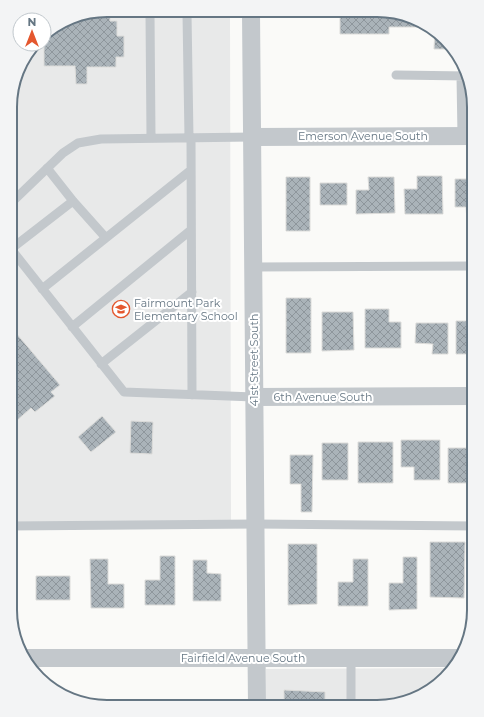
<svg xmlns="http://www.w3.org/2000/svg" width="484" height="717" font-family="Montserrat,sans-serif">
	<defs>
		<pattern id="building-cross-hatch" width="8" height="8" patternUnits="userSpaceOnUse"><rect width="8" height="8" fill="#aab3b9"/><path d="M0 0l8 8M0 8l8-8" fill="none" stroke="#8e969c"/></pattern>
	</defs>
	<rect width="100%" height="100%" fill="#fafaf8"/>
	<path fill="#e8e9e9" d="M230 14 231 525 10 523 11 94 23 59 35 44H44L76 15Z
		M452 668 414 700 377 707H266V669Z"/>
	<path fill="url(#building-cross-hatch)" stroke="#dcdcda" d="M340 12H396L429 27H389V34H340Z
		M76 15H110V21H117V36H124V57H116V67H87V84H76L75 66H44V33Z
		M435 29 436 30 450 49H434Z
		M417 176H442L443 214H405L404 189H417Z
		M286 177H310V231H286Z
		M368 177H394L395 213 356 214V190H369Z
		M455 179H474V220H467L466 207H455Z
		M320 183H347V205H320Z
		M286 298H311V353H286Z
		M365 309H389V322H401V348H365Z
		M322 312H353L354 350 322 351Z
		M456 321H474V354H456Z
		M416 323H448V354H432L433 344 415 343Z
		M10 326 60 385 51 392 55 396 35 412 31 408 15 422 10 416Z
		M102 416 116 432 91 452 78 437Z
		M131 421 153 422 152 454 130 453Z
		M401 440H440V480H414V467H401Z
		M358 442H393V483H358Z
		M322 443H348V480H322Z
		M448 448H472V460H474V483H448Z
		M290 455H313L312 512H301V484H290Z
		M430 542H465L464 598 430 597Z
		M288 544H317V604L288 605Z
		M160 556H175V605H145V580H160Z
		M403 557H417V609L389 610V583H403Z
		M90 559H108V584H124V608H91Z
		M353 559H368V606H338V582H353Z
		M193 560H207V573L221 574V601H193Z
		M10 571H17V596H10Z
		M36 576H70V600H36Z
		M284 690 325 692V707H284Z"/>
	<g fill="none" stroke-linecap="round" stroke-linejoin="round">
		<path stroke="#c3c8cc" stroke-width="9" d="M150 14 151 137
			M187 14 189 138
			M396 75 468 76
			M461 76 462 136
			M191 138 192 395
			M47 168 73 201 106 238
			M11 203 63 153 78 143 101 139 252 137
			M11 249 124 392 254 397
			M11 249 73 201
			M253 267 474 266
			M42 289 191 170
			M72 327 191 230
			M101 364 192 292
			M10 526 256 524 474 526
			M351 707V658"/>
		<path stroke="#c3c8cc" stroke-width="18" d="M251 13 257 707
			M252 137 474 136
			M254 397 474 396
			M26 658H460"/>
	</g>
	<defs>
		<symbol id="school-ring" viewBox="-11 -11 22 22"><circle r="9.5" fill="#fff" stroke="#e4572e" stroke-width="1.5"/><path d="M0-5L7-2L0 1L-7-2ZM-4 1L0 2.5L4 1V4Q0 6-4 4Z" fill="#e4572e"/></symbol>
	</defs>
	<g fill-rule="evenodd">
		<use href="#school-ring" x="111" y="299" width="20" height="20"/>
	</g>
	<g text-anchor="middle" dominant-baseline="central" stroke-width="4" stroke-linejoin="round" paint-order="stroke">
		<g font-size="11" fill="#657683" stroke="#fff">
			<text x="363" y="136">Emerson Avenue South</text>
			<text transform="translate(254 360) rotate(-90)">41st Street South</text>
			<text x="323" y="397">6th Avenue South</text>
			<text x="243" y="658">Fairfield Avenue South</text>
		</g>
		<g font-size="11" fill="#657683" stroke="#fff" text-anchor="start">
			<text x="134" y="303">Fairmount Park<tspan x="134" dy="13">Elementary School</tspan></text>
		</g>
	</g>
	<path d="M0 0H484V717H0ZM107 17H377A90 90 0 0 1 467 107V610A90 90 0 0 1 377 700H107A90 90 0 0 1 17 610V107A90 90 0 0 1 107 17Z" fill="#f3f4f5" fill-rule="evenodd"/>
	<path fill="none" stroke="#657683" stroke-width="2" d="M107 17H377A90 90 0 0 1 467 107V610A90 90 0 0 1 377 700H107A90 90 0 0 1 17 610V107A90 90 0 0 1 107 17Z"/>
	<g transform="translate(32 32)"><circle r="19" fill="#ffffff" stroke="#c1c8cd"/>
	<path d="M0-3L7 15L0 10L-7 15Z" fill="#e4572e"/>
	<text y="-6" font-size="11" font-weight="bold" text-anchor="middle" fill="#657683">N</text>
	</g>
</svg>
